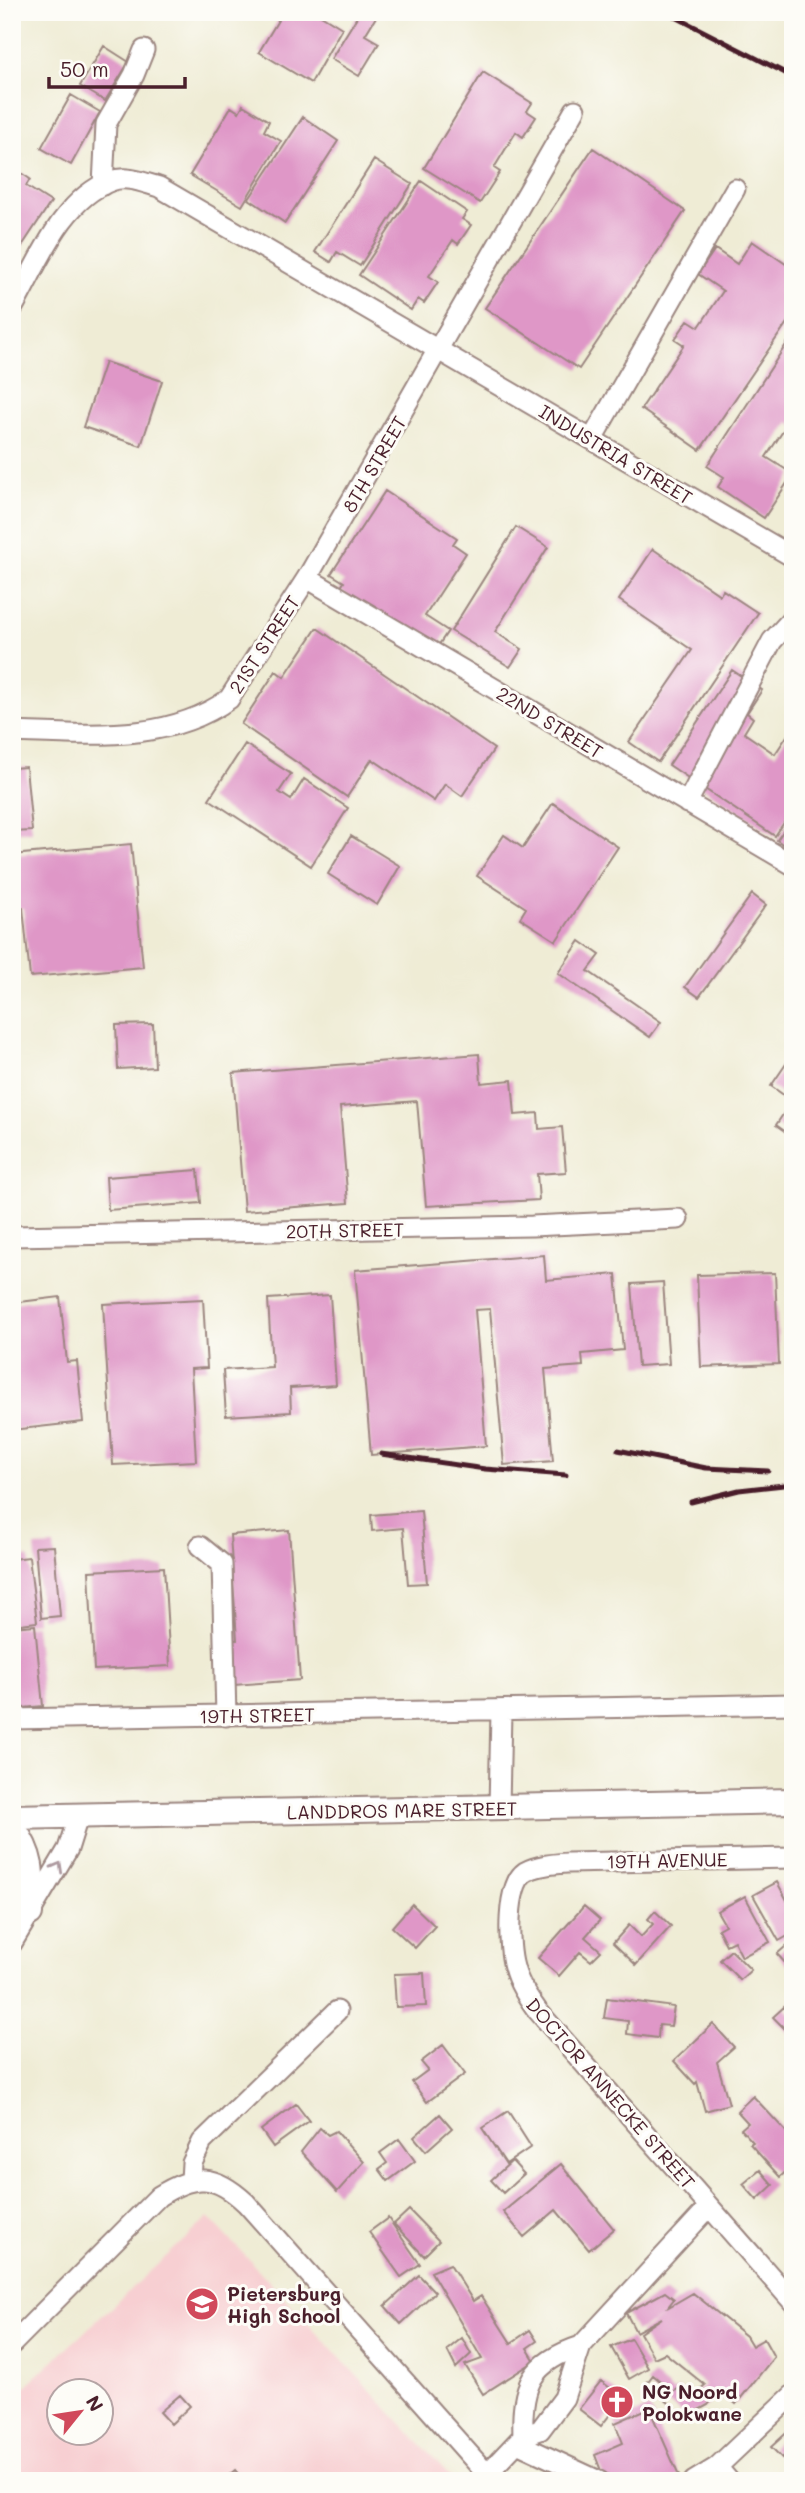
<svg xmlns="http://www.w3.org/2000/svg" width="805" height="2493" font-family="Mali,sans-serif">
	<rect width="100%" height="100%" fill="#fdfcf7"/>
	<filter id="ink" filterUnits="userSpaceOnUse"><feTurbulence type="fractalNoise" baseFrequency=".0143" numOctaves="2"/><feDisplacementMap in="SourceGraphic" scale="14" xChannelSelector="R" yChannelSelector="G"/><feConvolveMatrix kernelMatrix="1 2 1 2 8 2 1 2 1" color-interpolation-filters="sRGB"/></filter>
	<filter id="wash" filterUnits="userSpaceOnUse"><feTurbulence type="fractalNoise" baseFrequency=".00686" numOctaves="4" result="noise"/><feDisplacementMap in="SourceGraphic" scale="28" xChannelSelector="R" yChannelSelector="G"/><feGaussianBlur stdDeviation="1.57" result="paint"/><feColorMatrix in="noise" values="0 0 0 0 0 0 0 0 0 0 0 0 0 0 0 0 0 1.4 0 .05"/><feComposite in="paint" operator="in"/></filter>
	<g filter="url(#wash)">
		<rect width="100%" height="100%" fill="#efecd5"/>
		<path fill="#f7cfd2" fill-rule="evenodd" d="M209 2217 455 2481H12V2399ZM60 2392H102V2434H60Z"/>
		<g id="blocks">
			<path fill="#df97c7" d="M283 12H316L342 28 311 83 259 52Z
				M360 12H379L365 35 379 43 359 76 331 59Z
				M104 46 129 62 105 101 80 86Z
				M483 72 532 103 527 111 536 117 523 137 516 132 494 168 500 172 480 203 424 168Z
				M71 95 100 112 71 165 41 148Z
				M243 105 269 121 264 131 281 141 242 206 190 175 231 107 239 112Z
				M303 117 338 141 285 223 249 199Z
				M593 148 685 211 579 369 485 308Z
				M374 160 412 184 360 266 337 252 331 262 315 252Z
				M12 167 30 179 26 186 51 202 12 261Z
				M421 181 467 212 462 219 471 225 458 244 453 240 429 276 438 282 424 303 418 299 411 310 359 275Z
				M752 241 793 269V314L700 450 641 409 684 345 675 339 688 320 699 327 723 291 698 274 715 249 737 264Z
				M793 334V425L789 422 766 457 793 474 764 518 718 487 724 477 707 466Z
				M105 362 162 381 141 446 83 427Z
				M385 491 457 538 453 544 466 553 425 616 448 631 434 652 339 590 344 582 331 574Z
				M516 527 548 547 495 632 522 649 510 667 451 631Z
				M653 549 720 595 723 590 758 613 658 762 629 742 692 650 619 600Z
				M317 628 494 749 462 796 445 784 434 801 372 759 347 797 241 724 276 671 284 677Z
				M732 670 762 690 747 713 753 718 744 733 775 754 789 733 793 735V809L775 836 669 765Z
				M245 744 291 774 279 792 291 800 304 779 348 808 311 866 209 799Z
				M26 767 32 831 12 832V768Z
				M553 803 618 847 556 941 520 918 526 908 477 876 504 835 523 848Z
				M793 817V852L777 840Z
				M351 836 400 866 377 905 328 874Z
				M131 844 143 967 30 977 23 908 12 909V855Z
				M752 894 766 905 699 997 685 987Z
				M580 941 600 955 588 971 661 1022 650 1037 558 973Z
				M153 1024 155 1067 118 1069 116 1025Z
				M479 1054 481 1083 512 1080 515 1115 538 1113 539 1129 562 1127 566 1172 537 1174 539 1200 426 1206 417 1101 340 1107 348 1203 244 1211 233 1073Z
				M788 1061 793 1064V1137L776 1125 792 1101 771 1086Z
				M198 1170 201 1203 108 1210 106 1177Z
				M544 1255 546 1280 616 1274 623 1350 582 1354 583 1366 545 1369 553 1461 504 1465 490 1309 475 1310 486 1446 371 1455 355 1270Z
				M775 1273 779 1364 701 1367 697 1275Z
				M663 1282 669 1364 638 1366 632 1284Z
				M330 1295 336 1385 290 1388 291 1412 226 1416 223 1370 272 1367 268 1299Z
				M60 1297 67 1362 77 1361 83 1422 12 1430V1303Z
				M203 1299 207 1368 191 1369 196 1461 113 1465 103 1304Z
				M421 1511 427 1583 408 1584 403 1528 372 1531 371 1515Z
				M289 1530 300 1680 234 1685 231 1640H237L230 1535Z
				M54 1546 60 1616 41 1618 35 1547Z
				M29 1557 37 1622 12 1625V1559Z
				M164 1567 170 1666 94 1670 89 1571Z
				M35 1625 43 1706 12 1709V1627Z
				M777 1882 793 1911V1933L779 1941 753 1895Z
				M745 1896 770 1942 742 1957 734 1941 726 1945 718 1929 725 1925 717 1911Z
				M412 1904 435 1926 415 1948 392 1927Z
				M584 1906 600 1920 585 1937 601 1951 591 1961 580 1952 559 1976 538 1958Z
				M655 1911 671 1926 636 1965 613 1943 629 1925 641 1937 653 1924 648 1919Z
				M793 1940V1960L787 1965 777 1954Z
				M731 1950 751 1970 740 1980 720 1960Z
				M424 1973 426 2006 396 2007 394 1974Z
				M607 1998 674 2007 671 2026 659 2025 658 2038 627 2034 628 2021 604 2018Z
				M784 2007 793 2016V2037L773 2017Z
				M713 2024 734 2047 717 2062 729 2104 705 2111 697 2082 695 2084 674 2061Z
				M443 2045 465 2074 427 2102 412 2082 428 2070 421 2062Z
				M753 2096 790 2136 793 2134V2165L780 2177 750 2144 753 2142 741 2129 748 2123 737 2111Z
				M296 2104 309 2121 273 2147 261 2130Z
				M508 2111 531 2147 506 2164 482 2128Z
				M440 2114 452 2128 426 2151 414 2137Z
				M320 2128 328 2135 336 2131 364 2162 337 2192 301 2152Z
				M399 2139 415 2161 388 2181 379 2169 387 2163 380 2153Z
				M512 2161 524 2174 503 2193 491 2180Z
				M561 2164 614 2229 589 2250 556 2210 524 2237 503 2212Z
				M760 2170 773 2185 757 2200 743 2184Z
				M409 2210 439 2241 424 2256 394 2224Z
				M388 2218 420 2264 401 2277 369 2232Z
				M450 2264 473 2301 481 2296 511 2343 530 2330 537 2341 527 2348 535 2361 483 2394 465 2365 482 2359 431 2272Z
				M419 2275 435 2292 401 2324 385 2306Z
				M665 2292 674 2299 667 2308 693 2293 746 2336 752 2346 764 2339 774 2357 736 2404 720 2390 708 2405 686 2417 646 2384 653 2375 673 2392 678 2389 690 2398 705 2385 665 2353 654 2358 640 2333 662 2318 636 2332 626 2313Z
				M462 2338 471 2354 456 2368 447 2350Z
				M631 2339 648 2368 629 2379 611 2347Z
				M601 2381 623 2398 601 2426 579 2409Z
				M180 2395 190 2406 171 2424 160 2412Z
				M649 2408 679 2476 668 2481H605L595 2455 623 2443 615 2423Z
				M793 2427V2448L782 2458 771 2447Z
				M235 2470 244 2481H222Z"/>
		</g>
	</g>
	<g filter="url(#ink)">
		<use href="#blocks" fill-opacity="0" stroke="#9c8680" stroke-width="2"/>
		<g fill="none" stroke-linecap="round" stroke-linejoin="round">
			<defs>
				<path id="minor" d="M103 185 106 124 134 75 144 50
					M12 309C37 266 61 199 111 181 127 175 144 183 159 187L793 557
					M592 439 735 189
					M307 578 793 865
					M12 732C85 734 167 744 229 699L307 578 575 110
					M687 803 772 641 793 618
					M12 1236 532 1226 678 1219
					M200 1546 222 1564 226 1716
					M12 1719 793 1704
					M499 1808 501 1711
					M793 1858 568 1863C554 1864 537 1865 525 1872 506 1885 508 1947 514 1967 518 1983 527 1996 537 2010L793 2302
					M12 1943 68 1849 78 1817
					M191 2180 192 2163 202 2142 337 2011
					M12 2344 159 2196C195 2173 215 2174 246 2203L493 2481
					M523 2436 540 2430 564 2398 581 2346 709 2207
					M517 2443 599 2481
					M487 2474 523 2436C521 2385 531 2362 581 2346
					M694 2481 717 2467
					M729 2481 717 2467 793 2395"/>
				<path id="major" d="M12 1817 793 1801
					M12 1826C35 1858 32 1876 30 1913"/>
			</defs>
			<use href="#minor" stroke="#9c8680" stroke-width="23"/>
			<use href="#major" stroke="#9c8680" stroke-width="28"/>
			<use href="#minor" stroke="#fff" stroke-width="19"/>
			<use href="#major" stroke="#fff" stroke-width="24"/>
			<path stroke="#4a1f2b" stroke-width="5" d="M666 12 793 77
				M618 1450 706 1468 768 1471
				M381 1454 485 1469 566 1475
				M691 1502 739 1490 793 1484"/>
		</g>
		<defs><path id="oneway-chevron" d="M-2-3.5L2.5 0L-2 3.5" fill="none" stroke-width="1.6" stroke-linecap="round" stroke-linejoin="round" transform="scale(1.75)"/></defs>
		<use stroke="#ae9aa0" href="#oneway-chevron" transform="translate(58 1867) rotate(-61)"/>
	</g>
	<defs>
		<symbol id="school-disc" viewBox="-11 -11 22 22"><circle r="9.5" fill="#d1495b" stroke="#fdfcf7"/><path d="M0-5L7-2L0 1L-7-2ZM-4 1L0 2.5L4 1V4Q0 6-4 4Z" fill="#fff"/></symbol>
		<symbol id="church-disc" viewBox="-11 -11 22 22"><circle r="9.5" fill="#d1495b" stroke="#fdfcf7"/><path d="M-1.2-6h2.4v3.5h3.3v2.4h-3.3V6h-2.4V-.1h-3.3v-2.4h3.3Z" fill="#fff"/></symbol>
	</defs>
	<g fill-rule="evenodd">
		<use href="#school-disc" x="183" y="2285" width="38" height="38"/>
		<use href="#church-disc" x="598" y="2383" width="38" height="38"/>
	</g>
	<g text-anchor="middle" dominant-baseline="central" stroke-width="6" stroke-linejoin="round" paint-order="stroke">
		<g font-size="19" fill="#4a1f2b" stroke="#fdfcf7">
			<text transform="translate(616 454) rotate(31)">INDUSTRIA STREET</text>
			<text transform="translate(374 464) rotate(-60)">8TH STREET</text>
			<text transform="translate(264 644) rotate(-57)">21ST STREET</text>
			<text transform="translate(550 722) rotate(31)">22ND STREET</text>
			<text transform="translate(345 1230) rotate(-1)">20TH STREET</text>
			<text transform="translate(257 1715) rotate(-1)">19TH STREET</text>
			<text transform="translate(402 1810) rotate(-1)">LANDDROS MARE STREET</text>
			<text transform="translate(667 1860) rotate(-1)">19TH AVENUE</text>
			<text transform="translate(611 2093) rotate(49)">DOCTOR ANNECKE STREET</text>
		</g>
		<g font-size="19" font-weight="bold" fill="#4a1f2b" stroke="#fdfcf7" text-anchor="start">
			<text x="227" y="2293">Pietersburg<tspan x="227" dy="22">High School</tspan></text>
			<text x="642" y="2391">NG Noord<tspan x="642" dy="22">Polokwane</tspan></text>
		</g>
	</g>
	<rect width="805" height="2493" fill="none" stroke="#fdfcf7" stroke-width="42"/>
	<g transform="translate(80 2412) rotate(60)"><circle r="33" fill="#fdfcf7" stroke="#b5a4a5" stroke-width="2"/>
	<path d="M0-5L12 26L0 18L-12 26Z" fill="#d1495b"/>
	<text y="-10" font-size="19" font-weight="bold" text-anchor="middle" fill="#4a1f2b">N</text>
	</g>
	<path d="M49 77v10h136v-10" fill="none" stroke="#4a1f2b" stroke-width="3.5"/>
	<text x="60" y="77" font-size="21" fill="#4a1f2b" stroke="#fdfcf7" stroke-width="5" paint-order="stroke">50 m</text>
</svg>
